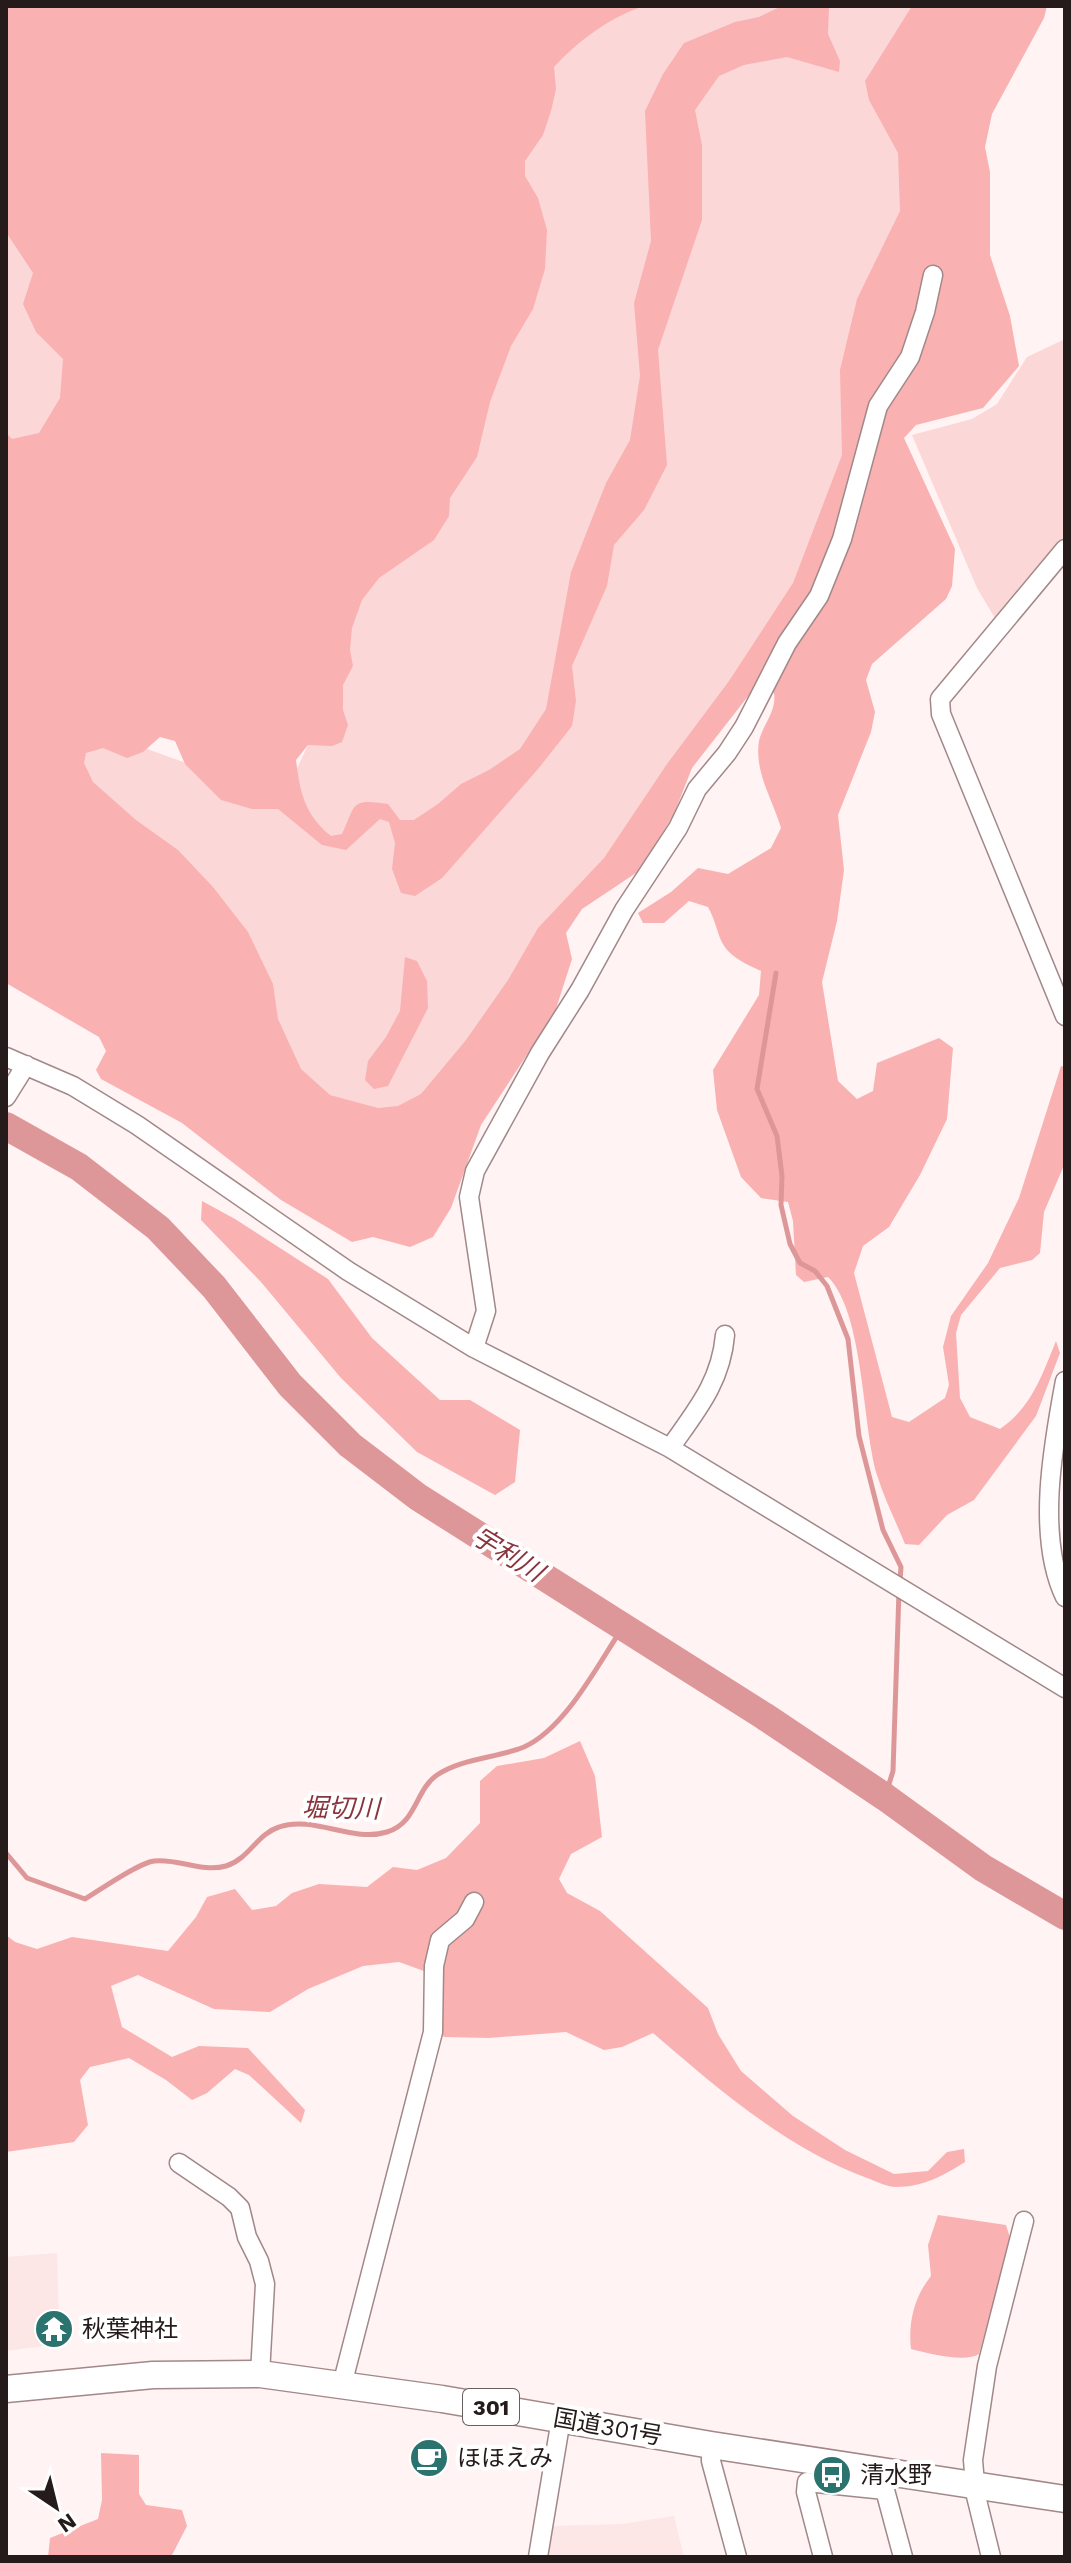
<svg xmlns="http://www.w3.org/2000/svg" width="1071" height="2563" font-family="'Work Sans','Noto Sans JP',sans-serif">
	<rect width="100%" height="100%" fill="#fff3f3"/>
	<path fill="#fde6e6" d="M57 2253 59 2323 43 2346 6 2351V2257Z
		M674 2516 684 2557H544L550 2526 622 2524Z"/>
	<path fill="#fcd7d7" d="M596 6H942L918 213 801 587 432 1099 378 1122 305 1092 86 810 69 750 125 741 283 798 326 707 335 594 506 169 538 47Z
		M6 208 65 286 64 425 6 476Z
		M1065 339V543L996 620 977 588 912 435 972 419 997 404 1027 357Z"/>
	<path fill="#fab1b2" d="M6 6H644C610 17 578 41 554 67L556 89 551 111 543 135 525 161V176L538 198 547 230 545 269 533 309 511 346 490 402 477 457 450 498 449 516 434 540 379 578 362 600 352 628 350 650 353 666 343 685V710L348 725 342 742 332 746 308 745 296 760C300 793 305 815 331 836L342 834C356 804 350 798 388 804L400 820H414L438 804 461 784 489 770 520 749 546 709 571 572 606 483 630 440 640 376 634 303 651 241 645 111 663 74 684 43 735 22 759 17 782 6H829L828 34 840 61 839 72 787 57 744 65 719 76 695 110 702 145V220L658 350 667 465 644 510 614 545 607 586 572 666 576 701 572 726 538 769 442 878 415 896 401 893 392 869 395 843 389 822 380 819 346 850 322 845 278 809H252L221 800 185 764 175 741 160 737 143 752 127 758 103 748 86 753 84 763 93 782 136 820 178 850 213 887 248 932 273 984 278 1019 301 1069 330 1095 378 1108 398 1106 421 1094 466 1040 508 980 538 928 604 858 667 764 729 681 793 583 842 455 840 370 857 299 900 211 898 153 869 100 865 81 912 6H1047L1044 18 992 114 985 147 990 172V255L1010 316 1019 366 983 408 916 425 904 438 955 549 952 586 946 599 872 664 866 680 875 712 871 732 838 815 844 870 837 921 822 982 838 1081 857 1099 873 1091 877 1063 939 1038 953 1048 947 1119 920 1175 889 1227 863 1246 854 1273 892 1417 909 1422 945 1398 949 1385 943 1347 951 1316 988 1263 1019 1198 1061 1066 1065 1067V1163L1044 1212 1040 1253 1032 1260 1000 1268 961 1315 956 1333 960 1398 970 1417 1000 1429C1032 1407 1042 1375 1056 1341L1060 1353 1036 1416 974 1500 947 1515 919 1545 905 1544C896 1522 884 1498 877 1475 862 1425 864 1313 828 1277L804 1282 796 1275 793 1221 788 1202 761 1198 741 1177 717 1110 713 1070 759 995 761 971C744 963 727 956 720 938 716 927 714 918 708 907L689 901 664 923H643L638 913 671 892 698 868 728 874 771 848 781 828C773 800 754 772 759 741 763 724 777 711 774 693L749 695 692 768 674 814 639 871 582 909 566 933 572 959 555 1012 481 1125 451 1208 433 1237 410 1247 373 1237 352 1242 281 1200 182 1123 101 1079 96 1070 106 1051 99 1037 6 983V433L12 439 39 433 60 398 63 359 36 332 23 304 33 273 6 232Z
		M405 957 417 961 427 981 428 1008 388 1086 374 1089 365 1080 368 1061 386 1037 400 1011Z
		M202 1201 235 1219 328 1279 372 1338 440 1400H470L520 1430 515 1482 495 1495 417 1452 341 1378 261 1282 201 1220Z
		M580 1741 595 1776 602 1837 571 1854 559 1879 567 1893 600 1911 708 2008 718 2034 741 2071 793 2116 845 2150 894 2174 928 2171 947 2152 964 2149 965 2162C943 2176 923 2187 896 2187 887 2187 876 2181 867 2178 786 2148 718 2089 653 2033L622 2047 604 2050 566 2032 489 2038 444 2037 427 2014 424 1971 399 1962 363 1966 308 1989 270 2012 214 2009 138 1975 111 1986 122 2027 172 2057 199 2046 248 2048 305 2110 301 2123 249 2075 235 2069 207 2093 192 2100 166 2080 129 2058 90 2067 80 2080 88 2125 74 2142 6 2152V1935L15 1942 37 1949 72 1937 168 1951 196 1917 207 1897 235 1889 252 1910 276 1906 292 1893 319 1884 367 1887 393 1867 417 1870 446 1858 480 1823V1781L497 1766 544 1758Z
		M938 2215 1006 2225 1011 2241 979 2354C965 2363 927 2353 911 2349 908 2323 914 2297 931 2276L928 2245Z
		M101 2453 139 2455V2494L146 2505 182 2510 187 2526 171 2557H48L50 2538 98 2519 102 2500Z"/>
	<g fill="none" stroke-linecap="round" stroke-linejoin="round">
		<path stroke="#de9799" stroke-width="5" d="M776 973 757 1089 777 1136 782 1176 781 1205 790 1244 800 1263 815 1271 827 1286 848 1339 859 1436 883 1530 901 1567 900 1581
			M885 1797 893 1771 899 1591
			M6 1853 27 1878 85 1899C100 1890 138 1863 154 1861 178 1858 202 1873 226 1866 249 1859 257 1834 279 1827 314 1815 352 1843 387 1832 417 1823 415 1790 437 1775 462 1758 497 1758 524 1747 566 1728 598 1664 623 1627"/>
		<path stroke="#de9799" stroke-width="28" d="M6 1126 79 1167 158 1228 214 1287 290 1385 350 1445 418 1497 764 1716 885 1797 983 1868 1065 1916"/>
		<defs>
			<path id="minor" d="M1065 549 940 699 941 714 1065 1016
				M6 1057 73 1086 137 1125 348 1271 474 1348 670 1448 1065 1688
				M6 1097 26 1065
				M474 1348 486 1311 469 1197 475 1171 540 1053 580 990 624 910 678 828 697 789 727 753 744 727 787 643 819 596 842 539 878 406 910 357 925 312 933 275
				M1065 1381C1053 1445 1036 1537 1065 1597
				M670 1448C696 1411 721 1382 725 1335
				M179 2163 229 2197 240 2208 247 2237 259 2261 265 2284 260 2374
				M342 2385 433 2032 434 1966 440 1940 465 1919 474 1902
				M711 2445V2461L737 2557
				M538 2557 561 2419
				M823 2557 806 2492 807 2482 885 2490 903 2557
				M991 2557 976 2496 973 2460 987 2366 1024 2221"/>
			<path id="highway" d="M6 2389 153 2375 260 2374 442 2399 711 2445 1065 2499"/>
		</defs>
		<use href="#minor" stroke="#a28888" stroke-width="21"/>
		<use href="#highway" stroke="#a28888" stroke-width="29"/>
		<use href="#minor" stroke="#fff" stroke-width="18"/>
		<use href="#highway" stroke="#fff" stroke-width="26"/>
	</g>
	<defs>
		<symbol id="temple-disc" viewBox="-11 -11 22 22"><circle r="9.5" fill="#2b736e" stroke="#fff"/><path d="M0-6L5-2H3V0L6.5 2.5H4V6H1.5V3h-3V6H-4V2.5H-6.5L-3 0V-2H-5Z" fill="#fff"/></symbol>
		<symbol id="cafe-disc" viewBox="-11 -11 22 22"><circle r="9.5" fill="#2b736e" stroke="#fff"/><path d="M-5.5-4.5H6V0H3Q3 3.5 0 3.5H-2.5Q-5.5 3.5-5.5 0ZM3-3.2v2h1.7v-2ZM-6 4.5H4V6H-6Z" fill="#fff"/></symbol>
		<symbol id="bus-disc" viewBox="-11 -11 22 22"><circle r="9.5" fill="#2b736e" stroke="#fff"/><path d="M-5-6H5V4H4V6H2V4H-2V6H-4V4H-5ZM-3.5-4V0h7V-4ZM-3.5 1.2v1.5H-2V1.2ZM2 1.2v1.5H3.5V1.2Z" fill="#fff"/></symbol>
	</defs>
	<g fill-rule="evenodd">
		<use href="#temple-disc" x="32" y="2307" width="44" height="44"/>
		<use href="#cafe-disc" x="407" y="2436" width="44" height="44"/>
		<use href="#bus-disc" x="810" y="2453" width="44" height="44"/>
	</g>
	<g text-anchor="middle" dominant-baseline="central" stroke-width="8" stroke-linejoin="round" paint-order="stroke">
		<rect fill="#fff" stroke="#665f5f" stroke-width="2" x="463" y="2389" width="56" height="36" rx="6"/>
		<g font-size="22" font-weight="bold" fill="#251b1b">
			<text x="491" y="2407">301</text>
		</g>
		<g font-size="24" fill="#251b1b" stroke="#fff" text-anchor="start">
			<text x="82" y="2329">秋葉神社</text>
			<text x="457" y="2458">ほほえみ</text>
			<text x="860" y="2475">清水野</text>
		</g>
		<g font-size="24" fill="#251b1b" stroke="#fff">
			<text transform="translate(608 2427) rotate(10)">国道301号</text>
		</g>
		<g font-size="26" font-style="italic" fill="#8a353d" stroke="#fff">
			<text transform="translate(508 1554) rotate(32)">宇利川</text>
			<text transform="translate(341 1808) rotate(1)">堀切川</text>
		</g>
	</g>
	<rect width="1071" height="2563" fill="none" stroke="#251b1b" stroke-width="16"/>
	<g transform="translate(56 2507) rotate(145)" stroke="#ffffff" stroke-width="6" paint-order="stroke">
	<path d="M0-6L14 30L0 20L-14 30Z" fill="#251b1b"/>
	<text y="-12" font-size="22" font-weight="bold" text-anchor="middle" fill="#251b1b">N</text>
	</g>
</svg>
